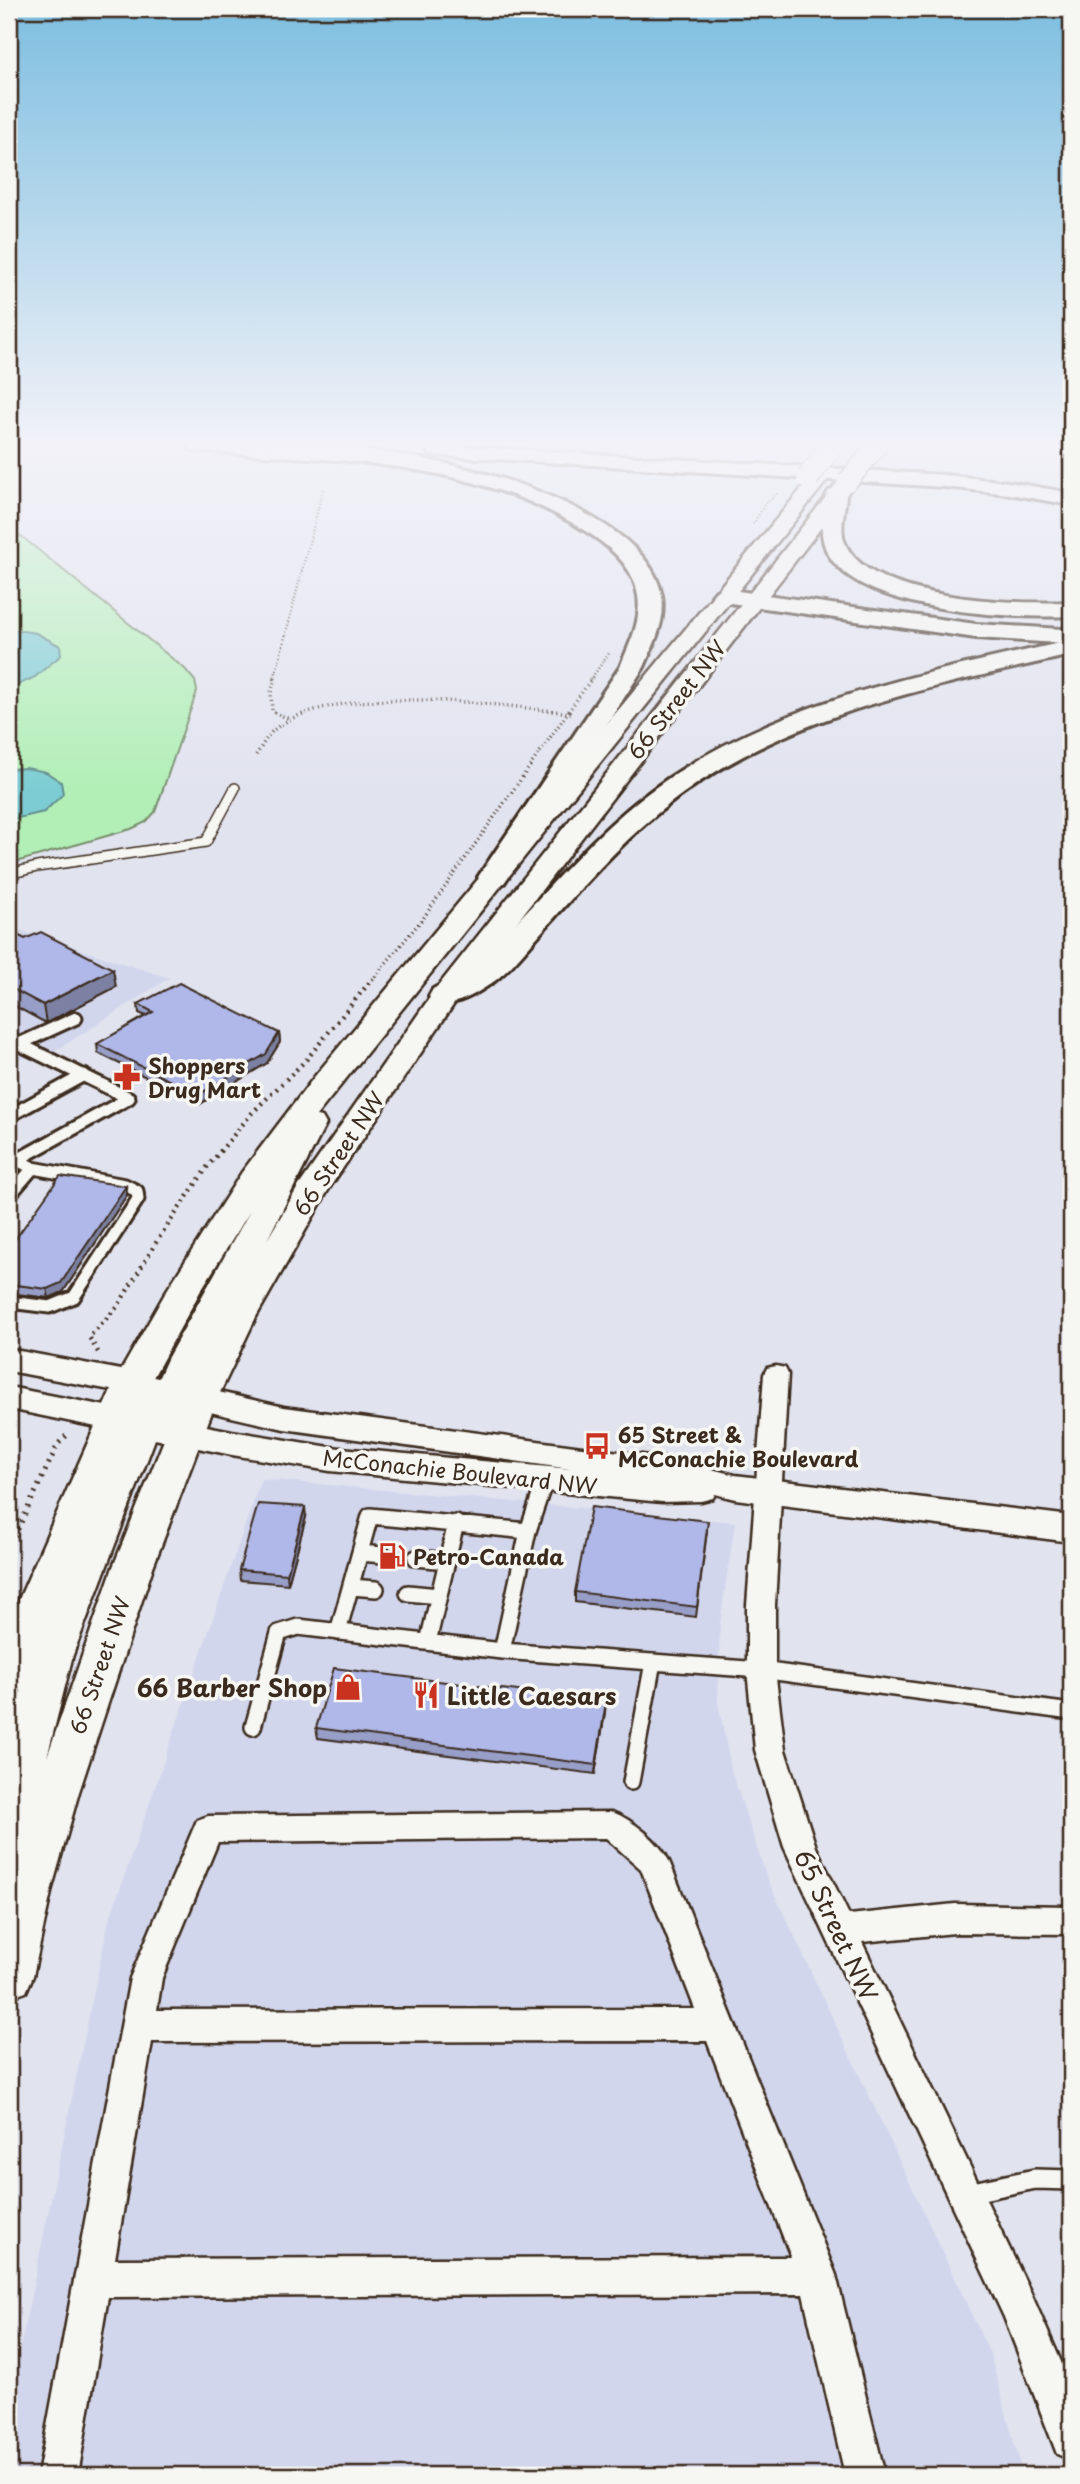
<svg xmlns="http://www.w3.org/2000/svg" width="1080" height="2484" font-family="'Playpen Sans',sans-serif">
	<rect width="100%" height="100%" fill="#e1e3ef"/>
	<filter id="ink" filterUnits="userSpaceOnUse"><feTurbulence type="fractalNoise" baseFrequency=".0143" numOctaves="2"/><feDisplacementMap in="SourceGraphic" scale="14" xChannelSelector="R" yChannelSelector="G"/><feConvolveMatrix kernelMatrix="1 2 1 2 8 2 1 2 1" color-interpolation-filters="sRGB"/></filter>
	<g filter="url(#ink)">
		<path fill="#d2d6ed" d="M9 927 169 978 54 1052 9 1061Z
			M261 1479 735 1522 720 1623 718 1703 732 1773 767 1878 990 2354 1023 2475H9V2402L108 1924Z"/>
		<path fill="#b1efb6" stroke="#768c6a" stroke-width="2" d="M9 530 21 536 185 669 195 681 197 691 155 812 146 822 131 829 9 864Z"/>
		<path fill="#7ccdd3" stroke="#628c8b" stroke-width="2" d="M9 629 36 633 60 646 61 655 35 677 9 689V664L17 653 9 650Z
			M26 768 46 772 61 782 63 794 44 812 9 820V769Z"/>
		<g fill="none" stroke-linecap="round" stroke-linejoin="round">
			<defs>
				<path id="service-far3" d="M9 874 37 867 206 842 235 788"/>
				<path id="service-far2" d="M9 1039 19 1044 9 1047
					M19 1044 76 1018
					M9 1116 84 1075
					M13 1158 17 1160 129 1098 19 1044
					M9 1164 17 1160 33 1168 125 1185 137 1191 138 1199 74 1297 50 1307 9 1302
					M9 1196 33 1168"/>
				<path id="service-far1" d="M360 1553 383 1555
					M416 1558 447 1561
					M351 1587 376 1589
					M408 1593 439 1596
					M338 1632 370 1516 528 1531
					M428 1642 456 1523
					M502 1651 528 1531 545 1480
					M253 1727 279 1633 298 1627 502 1651 761 1670 1071 1712
					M631 1782 653 1662"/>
				<path id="service" d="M968 2193 1035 2179 1071 2180"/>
				<path id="minor" d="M776 1366 785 1368 788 1374 775 1605V1670L785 1750 816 1847 849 1915 955 1904 1071 1906V1934L955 1933 862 1942 1030 2291 1066 2373 1071 2387V2460L1057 2454 1004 2317 784 1847 755 1750 747 1670V1605L764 1374 767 1368Z
					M612 1812C632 1819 660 1842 669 1861L836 2275 885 2475H845L803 2294 108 2297 78 2475H38L130 1978 197 1820 208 1816ZM606 1838 641 1869 695 2009 157 2010 162 1978 218 1842ZM707 2041 791 2257 115 2259 152 2042Z"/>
				<path id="tertiary" d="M9 1349 132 1372 284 1407 672 1459 735 1475 1071 1516V1542L735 1499 715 1494 713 1498 701 1501 662 1502 330 1471 232 1455 9 1409V1387L232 1431 330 1447 571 1469 284 1429 132 1394 9 1371Z"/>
				<path id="secondary" d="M819 474 828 479 825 483 316 1116 322 1117 326 1124 267 1240 298 1187 435 990 841 478H853L856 482 853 486 456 1001 330 1187 256 1317 217 1399 153 1567 79 1792 52 1888 33 1976 26 1992 9 1998V1730L21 1690 9 1694V1622L114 1383 167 1290 242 1172 315 1076 813 475ZM250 1211 168 1357 153 1390 150 1383 201 1290ZM160 1426 166 1435 113 1567 47 1757 73 1655Z"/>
				<path id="motorway" d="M187 445C313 436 495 455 603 524 629 540 656 564 662 596 666 621 654 644 644 667L504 883 493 886 482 883 478 877 620 667C629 644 642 622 638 596 634 567 611 547 587 532 473 458 329 460 197 451L190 449Z
					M437 445 945 475 1009 482 1071 493V505L1009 494 945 487 430 455 427 451 430 447Z
					M836 489 843 491 846 495C845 509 839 529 845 543 870 602 1017 604 1071 602V616C1014 619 818 613 822 527 822 516 822 500 829 491Z
					M724 589 976 624 1062 629 1071 632V655C927 688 775 715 658 813 618 846 582 887 547 926 530 944 515 965 496 980 478 993 455 1008 433 1003L429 996 433 989C447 981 462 975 475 965 493 951 507 932 523 915 560 876 597 833 640 799 761 704 913 676 1060 643L976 638 716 601 712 596 716 591Z"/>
			</defs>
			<use href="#service-far3" stroke="#3b2a1e" stroke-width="12"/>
			<use href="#service-far2" stroke="#3b2a1e" stroke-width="17"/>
			<use href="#service-far1" stroke="#3b2a1e" stroke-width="20"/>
			<use href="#service" stroke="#3b2a1e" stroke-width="24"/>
			<use href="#minor" stroke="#3b2a1e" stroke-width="5"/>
			<use href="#tertiary" stroke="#3b2a1e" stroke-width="5"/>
			<use href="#secondary" stroke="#3b2a1e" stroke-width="5"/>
			<use href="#motorway" stroke="#3b2a1e" stroke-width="6"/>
			<path stroke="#3b2a1e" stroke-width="2.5" stroke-dasharray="1 2.5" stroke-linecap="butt" d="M753 524 765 504 778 493
				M274 680 323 489
				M590 680 610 652"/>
			<path stroke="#3b2a1e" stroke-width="3.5" stroke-dasharray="1 3.5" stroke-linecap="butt" d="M275 678 271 693 272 711 289 719
				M256 755C262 747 267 735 275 729 335 681 498 705 571 713
				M372 980 424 917 592 678"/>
			<path stroke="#3b2a1e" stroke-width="4.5" stroke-dasharray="2 5" stroke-linecap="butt" d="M98 1352 89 1337 118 1306 157 1241 208 1166 252 1113 306 1060 373 978"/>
			<path stroke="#3b2a1e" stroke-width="5" stroke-dasharray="2 6" stroke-linecap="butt" d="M11 1544 58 1444 69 1433"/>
			<use href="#service-far3" stroke="#f6f6f2" stroke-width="9"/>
			<use href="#service-far2" stroke="#f6f6f2" stroke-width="11"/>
			<use href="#service-far1" stroke="#f6f6f2" stroke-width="15"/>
			<use href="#service" stroke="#f6f6f2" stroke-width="19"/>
			<use href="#minor" fill="#f6f6f2" fill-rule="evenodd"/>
			<use href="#tertiary" fill="#f6f6f2" fill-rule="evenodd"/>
			<use href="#secondary" fill="#f6f6f2" fill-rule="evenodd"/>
			<use href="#motorway" fill="#f6f6f2" fill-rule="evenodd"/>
			<defs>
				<path id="secondary-bridge" d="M847 482 878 445"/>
				<path id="motorway-bridge" d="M808 478 832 445"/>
			</defs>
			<use href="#secondary-bridge" stroke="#3b2a1e" stroke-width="22" stroke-linecap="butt"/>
			<use href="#motorway-bridge" stroke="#3b2a1e" stroke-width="24" stroke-linecap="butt"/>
			<use href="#secondary-bridge" stroke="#f6f6f2" stroke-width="19"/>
			<use href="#motorway-bridge" stroke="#f6f6f2" stroke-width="22"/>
		</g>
		<path fill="#979ec8" stroke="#3b2a1e" stroke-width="2" d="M9 931 116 987 46 1023 9 1003Z
			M138 1004 279 1033 280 1042 267 1063 200 1104 98 1053 97 1044 146 1016 139 1013Z
			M126 1186 127 1195 63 1292 49 1298 9 1293V1248Z
			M306 1517 288 1584 240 1580 239 1570Z
			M707 1531 696 1617 575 1602V1592Z
			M605 1712 595 1774 318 1738 316 1728Z"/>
		<path fill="#7b81a3" stroke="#3b2a1e" stroke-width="2" d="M113 969 116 987 46 1023 43 1005Z
			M279 1033 280 1042 267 1063 200 1104 198 1095Z
			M126 1186 127 1195 63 1292 49 1298 47 1289Z
			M305 1507 306 1517 288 1584 287 1574Z
			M606 1702 605 1712 595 1774 596 1765Z"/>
		<path fill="#b0b8e9" stroke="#3b2a1e" stroke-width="2" d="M9 931 25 939 41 932 113 969 43 1005 9 987Z
			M179 983 279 1033 266 1054 198 1095 97 1044 153 1012 138 1004Z
			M60 1176 126 1186 61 1283 47 1289 9 1284V1248Z
			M258 1504 305 1507 287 1574 239 1570Z
			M591 1507 708 1521 697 1607 575 1592Z
			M334 1668 606 1702 596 1765 316 1728Z"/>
	</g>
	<linearGradient id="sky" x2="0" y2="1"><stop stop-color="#7dbee0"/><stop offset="0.56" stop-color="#f2f2f8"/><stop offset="1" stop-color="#f2f2f8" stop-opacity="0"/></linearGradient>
	<rect width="1080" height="792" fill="url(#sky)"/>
	<defs>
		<symbol id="pharmacy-bare" viewBox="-9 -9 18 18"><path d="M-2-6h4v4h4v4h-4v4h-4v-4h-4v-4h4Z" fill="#c8321e" stroke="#f6f6f2" stroke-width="2.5" paint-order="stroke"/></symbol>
		<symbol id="bus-bare" viewBox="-9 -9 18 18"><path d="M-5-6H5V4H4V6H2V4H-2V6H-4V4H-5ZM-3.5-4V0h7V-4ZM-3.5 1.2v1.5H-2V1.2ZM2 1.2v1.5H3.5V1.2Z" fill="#c8321e" stroke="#f6f6f2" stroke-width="2.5" paint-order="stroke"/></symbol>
		<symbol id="fuel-bare" viewBox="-9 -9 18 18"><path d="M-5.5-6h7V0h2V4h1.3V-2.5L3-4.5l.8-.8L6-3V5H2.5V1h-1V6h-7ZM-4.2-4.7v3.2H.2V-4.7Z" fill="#c8321e" stroke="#f6f6f2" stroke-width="2.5" paint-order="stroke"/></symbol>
		<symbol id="shop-bare" viewBox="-9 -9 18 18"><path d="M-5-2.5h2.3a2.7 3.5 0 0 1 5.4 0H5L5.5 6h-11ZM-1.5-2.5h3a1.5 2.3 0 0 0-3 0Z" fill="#c8321e" stroke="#f6f6f2" stroke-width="2.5" paint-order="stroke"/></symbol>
		<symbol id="restaurant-bare" viewBox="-9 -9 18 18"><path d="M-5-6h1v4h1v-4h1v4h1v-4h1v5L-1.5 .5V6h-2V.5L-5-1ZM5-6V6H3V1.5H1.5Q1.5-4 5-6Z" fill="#c8321e" stroke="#f6f6f2" stroke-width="2.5" paint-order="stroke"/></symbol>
	</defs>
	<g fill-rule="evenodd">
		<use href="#pharmacy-bare" x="108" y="1058" width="38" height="38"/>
		<use href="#bus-bare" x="578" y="1427" width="38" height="38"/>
		<use href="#fuel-bare" x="373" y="1537" width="38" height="38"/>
		<use href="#shop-bare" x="329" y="1668" width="38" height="38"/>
		<use href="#restaurant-bare" x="407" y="1676" width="38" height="38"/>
	</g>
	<g text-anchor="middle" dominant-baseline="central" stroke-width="7" stroke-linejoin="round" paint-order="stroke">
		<g font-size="21" fill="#3b2a1e" stroke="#f6f6f2">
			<text transform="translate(676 699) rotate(-52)">66 Street NW</text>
			<text transform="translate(338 1153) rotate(-56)">66 Street NW</text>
			<text transform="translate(460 1471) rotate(6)">McConachie Boulevard NW</text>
			<text transform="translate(99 1665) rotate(-71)">66 Street NW</text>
		</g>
		<g font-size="21" font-weight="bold" fill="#3b2a1e" stroke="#f6f6f2" text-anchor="start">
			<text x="148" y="1065">Shoppers<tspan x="148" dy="24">Drug Mart</tspan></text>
			<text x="618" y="1434">65 Street &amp;<tspan x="618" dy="24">McConachie Boulevard</tspan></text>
			<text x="413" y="1556">Petro-Canada</text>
		</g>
		<g font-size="24" font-weight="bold" fill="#3b2a1e" stroke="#f6f6f2" text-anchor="end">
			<text x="327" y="1687">66 Barber Shop</text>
			<text x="447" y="1695" text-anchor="start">Little Caesars</text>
		</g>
		<g font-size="24" fill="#3b2a1e" stroke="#f6f6f2">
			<text transform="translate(837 1925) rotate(65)">65 Street NW</text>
		</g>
	</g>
	<rect width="1080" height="2484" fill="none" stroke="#f6f6f2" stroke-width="35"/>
	<rect x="18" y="18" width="1045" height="2449" fill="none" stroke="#3b2a1e" stroke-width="2.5" filter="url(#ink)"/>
</svg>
